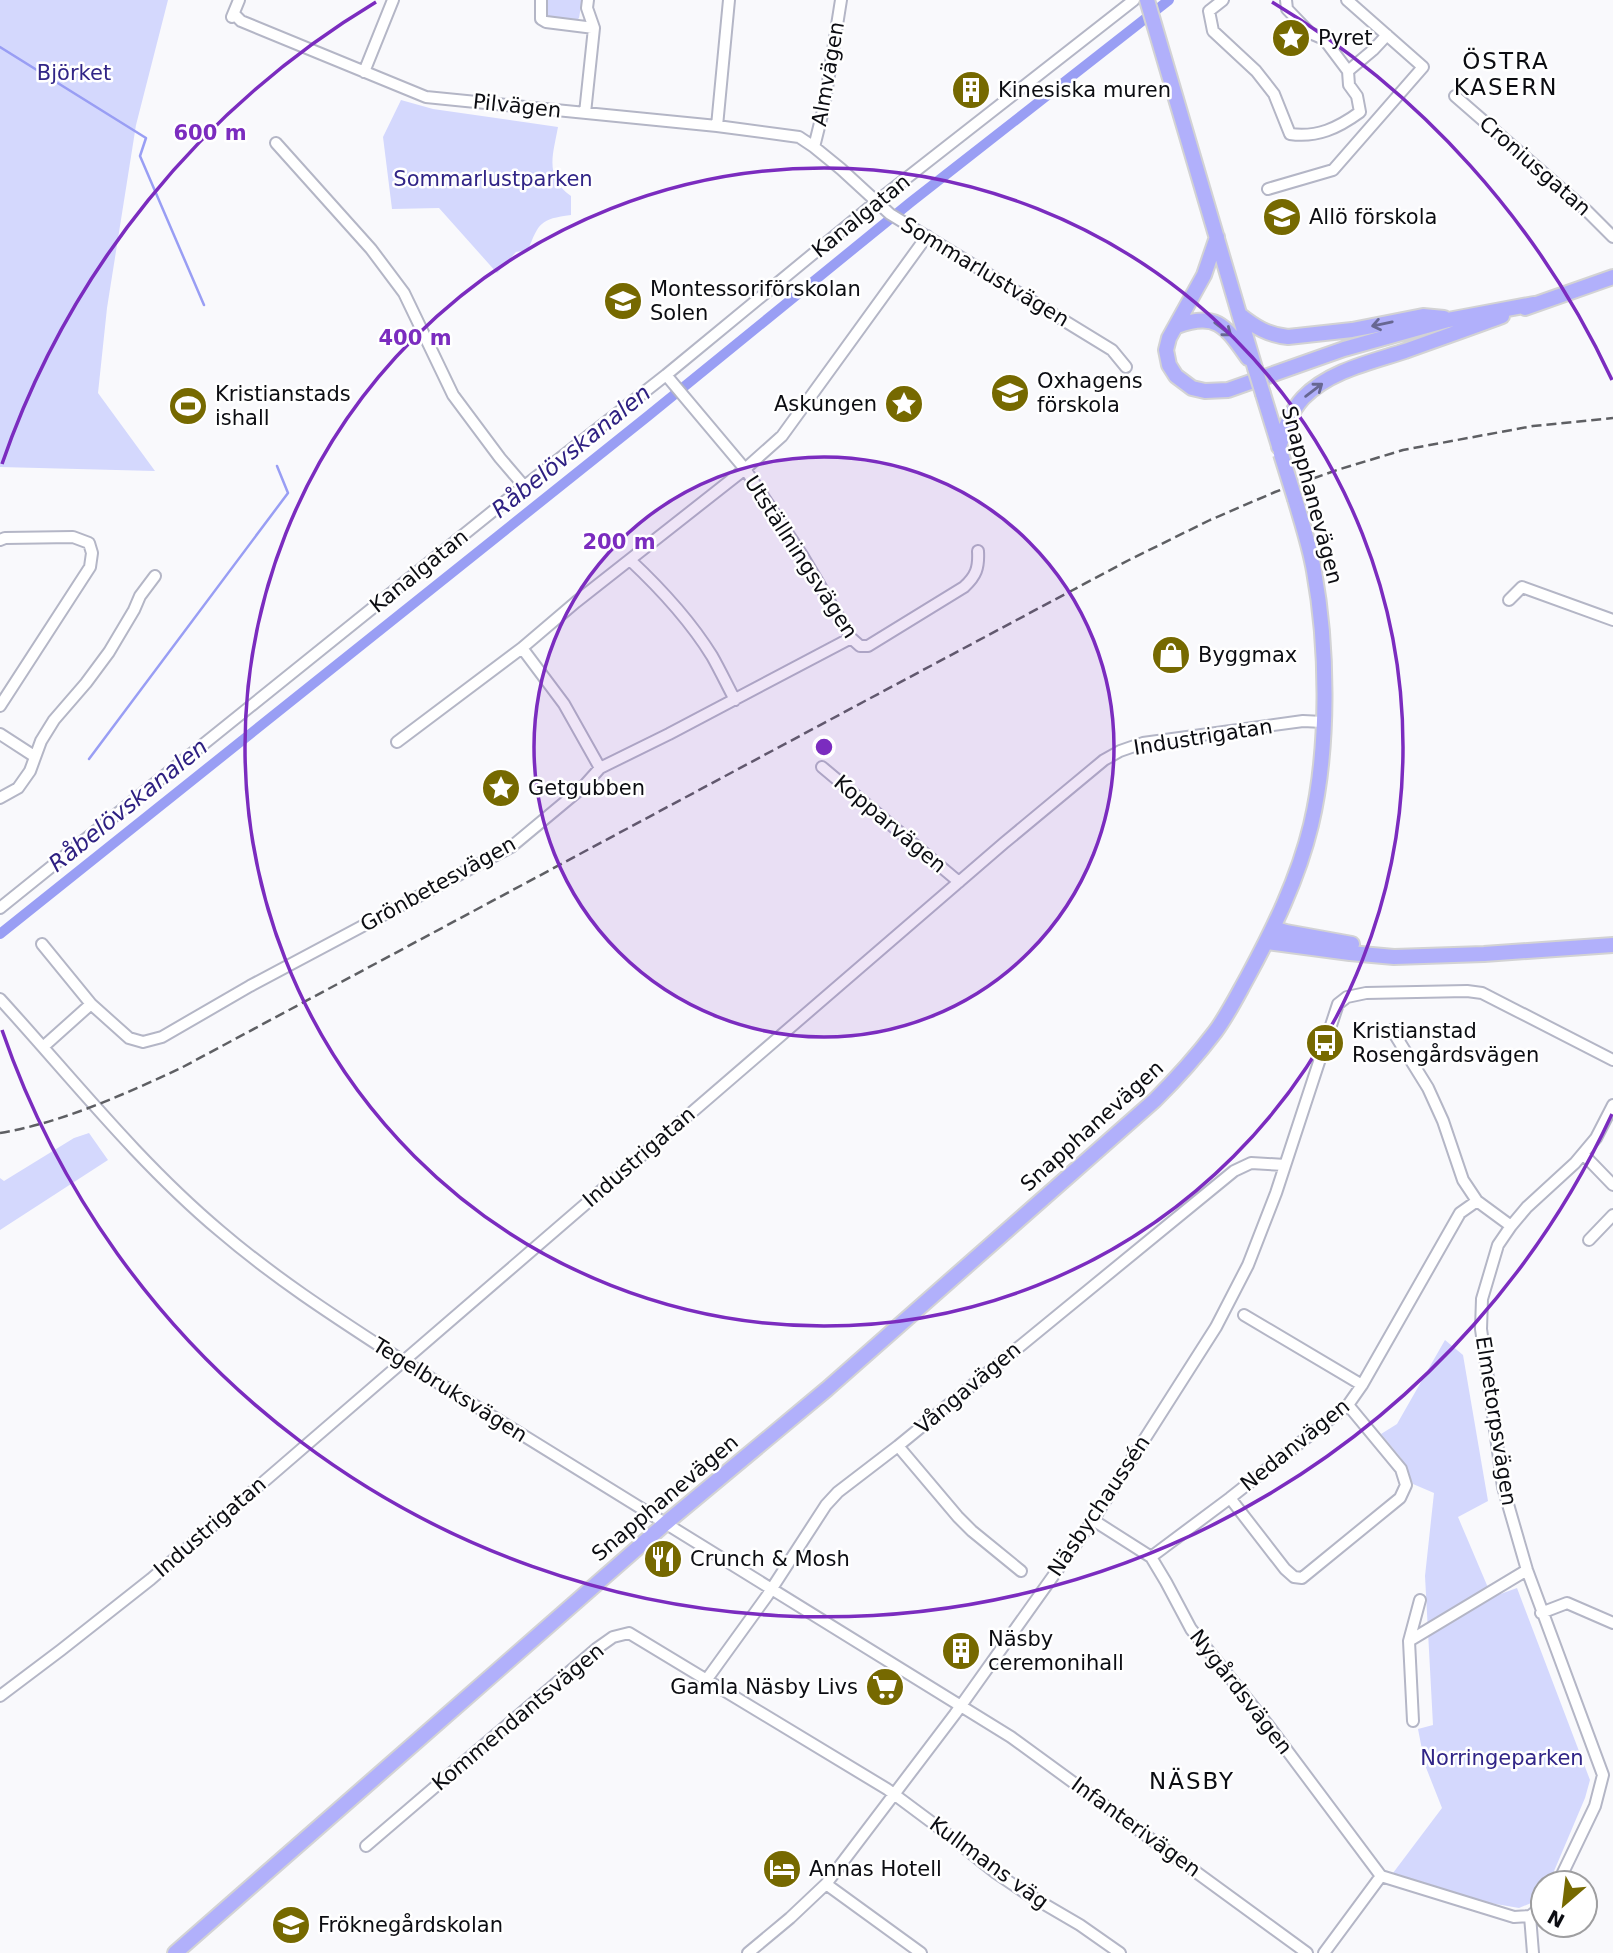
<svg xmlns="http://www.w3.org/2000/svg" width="1613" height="1953" font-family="'DejaVu Sans',sans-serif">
	<rect width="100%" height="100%" fill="#f9f9fc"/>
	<path fill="#d4d8fd" d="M0 0H168L136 125 107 308 98 393 155 471 0 467Z
		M545 0H582L579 18 576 21 548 18 544 15Z
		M401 100 433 109 558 127C553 155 544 177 571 196V215C540 219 539 223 528 250L516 252 497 273 439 208 392 209 383 137Z
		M89 1133 108 1160 0 1230V1178L4 1181 74 1138Z
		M1445 1340 1463 1355 1488 1501 1458 1517 1492 1597 1517 1588 1590 1780 1585 1798 1549 1883H1543V1898L1519 1908 1490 1903 1393 1873 1442 1808 1425 1765 1418 1729 1433 1725 1425 1576 1434 1493 1413 1484 1401 1458 1381 1434 1397 1424Z"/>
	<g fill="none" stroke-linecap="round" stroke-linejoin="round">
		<path stroke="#999ef4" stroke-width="2.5" d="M0 47 146 138 140 156 204 305
			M89 759 288 493 277 466"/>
		<path stroke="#999ef4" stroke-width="10" d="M0 934 648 416 911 202 1169 0"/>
		<defs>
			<path id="minor" d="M239 0 232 17 236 16 241 21 426 97 717 126 799 137 814 147 841 169 890 214 1112 350 1126 367
				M541 0V19L546 22 594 28
				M1223 0 1209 11 1213 31 1256 71 1274 94 1290 134C1317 138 1338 128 1360 112L1357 96 1349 85 1348 71 1373 50 1387 35
				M1286 0 1287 9 1310 33 1324 39 1348 71
				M364 72 393 0
				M1455 96 1587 211 1613 237
				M585 113 594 28 587 8 588 0
				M717 126 729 0
				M276 143 371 249 404 293 453 395 500 458 524 486
				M814 147 824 107 841 0
				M1268 189 1333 170 1423 67 1347 0
				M666 375 745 469 802 555 851 638 860 646H868L964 587C976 576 979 568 978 551
				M0 540 5 538 73 537 89 543 92 553 90 567 0 706
				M630 560C661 589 689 619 712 656 720 670 727 685 735 700
				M1509 600 1522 587 1613 620
				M522 648 564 704 600 768
				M0 734 34 756
				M397 742 522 648 576 602 745 469 782 436 927 236
				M822 767 959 882
				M0 798 18 788 30 771 41 741 54 720 86 683 109 652 134 610 140 596 155 576
				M0 908 503 503 666 375 876 202 1134 0
				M42 944 91 1004 129 1038 143 1042 162 1037 250 986 511 847 583 787 600 768 669 734 851 638
				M0 999C72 1078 138 1162 220 1231 277 1280 340 1320 403 1361L1011 1737 1307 1953
				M1392 1030 1428 1088 1443 1121 1463 1180 1477 1201 1511 1226
				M43 1047 91 1004
				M1583 1154 1613 1185
				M1589 1240 1613 1215
				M1244 1315 1362 1385
				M898 1446 958 1517 972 1531 1021 1571
				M1230 1498 1285 1569 1294 1577 1302 1578 1400 1498 1406 1485 1401 1469 1348 1405
				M1093 1520 1151 1557 1166 1582 1191 1629 1268 1725 1381 1876
				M1151 1557 1230 1498 1348 1405 1362 1385 1460 1213 1477 1201
				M1541 1613 1567 1603 1613 1623
				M1409 1641 1527 1570
				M707 1679 767 1596 826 1505 838 1492 898 1446 1234 1171 1251 1163 1285 1165
				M0 1696 61 1650 151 1579 1004 843 1104 760 1120 751 1143 743 1303 721 1323 722
				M1413 1721 1409 1641 1420 1600
				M366 1846 596 1649 613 1637 629 1633 887 1789 942 1830 996 1873 1027 1894 1080 1925 1120 1953
				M1381 1876 1514 1917 1530 1916 1543 1906
				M1558 1883 1595 1806 1603 1775 1527 1570 1503 1487 1481 1329 1482 1299 1498 1245 1511 1226 1527 1207 1575 1163 1596 1138 1613 1105
				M826 1884 921 1953
				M1530 1916 1533 1953
				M748 1953 790 1918 826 1884 955 1714 1093 1520 1216 1327 1248 1265 1276 1193 1338 1004 1347 997 1366 993 1467 991 1482 993 1613 1060
				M1324 1953 1381 1876"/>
			<path id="major" d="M1147 0 1255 368
				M1217 237 1204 275 1169 338 1166 350 1169 365 1176 376 1192 388 1205 391 1228 390 1344 349 1448 320 1534 304
				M1525 308 1613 277
				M1240 315C1255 327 1268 335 1288 337L1352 330 1423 316 1444 318
				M1177 326C1217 311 1226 327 1248 358
				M1263 394 1279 446
				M1279 447C1285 429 1290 412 1303 398 1329 371 1371 362 1405 351 1438 339 1470 328 1502 316
				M1273 928 1286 932 1352 944
				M1267 942 1350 953 1394 957 1484 954 1613 945
				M175 1953 666 1523 827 1389 1155 1100C1176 1079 1196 1057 1215 1032 1227 1016 1237 996 1247 978 1273 930 1298 879 1311 825 1329 749 1328 648 1314 571 1310 547 1302 523 1295 499"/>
		</defs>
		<use href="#minor" stroke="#b4b6c6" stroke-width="14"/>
		<use href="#major" stroke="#d3d3d4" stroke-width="18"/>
		<use href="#minor" stroke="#fff" stroke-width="10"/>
		<use href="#major" stroke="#b1b0fb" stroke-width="14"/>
		<path stroke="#5e5f63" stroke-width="2.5" stroke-dasharray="10 5" stroke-linecap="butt" d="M0 1133C61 1123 125 1094 181 1068L865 701 1129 560 1210 520 1275 492 1337 470 1403 450 1533 426 1613 418"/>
		<defs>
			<path id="major-bridge" d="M1255 368 1263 394
				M1281 454 1295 499"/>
		</defs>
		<use href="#major-bridge" stroke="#d3d3d4" stroke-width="18" stroke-linecap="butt"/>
		<use href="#major-bridge" stroke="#b1b0fb" stroke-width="14"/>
	</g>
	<defs><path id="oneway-shaft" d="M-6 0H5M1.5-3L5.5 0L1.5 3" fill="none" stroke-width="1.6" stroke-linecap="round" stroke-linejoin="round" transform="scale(1.75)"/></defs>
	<g stroke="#676792">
		<use href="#oneway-shaft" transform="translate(1382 324) rotate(168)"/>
		<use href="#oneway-shaft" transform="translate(1223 329) rotate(38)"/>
		<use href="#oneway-shaft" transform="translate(1314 390) rotate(-37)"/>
	</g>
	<circle cx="824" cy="747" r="290" fill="#7b2cbf" fill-opacity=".12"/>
	<g fill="none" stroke="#7b2cbf" stroke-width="3.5">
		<circle cx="824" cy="747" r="290"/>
		<circle cx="824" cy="747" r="579"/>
		<path d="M1612 1114A869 869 0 0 1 2 1030M2 464A869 869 0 0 1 376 2M1272 2A869 869 0 0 1 1612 380"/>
	</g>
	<defs>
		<symbol id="sight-disc" viewBox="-11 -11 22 22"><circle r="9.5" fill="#766900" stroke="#fff"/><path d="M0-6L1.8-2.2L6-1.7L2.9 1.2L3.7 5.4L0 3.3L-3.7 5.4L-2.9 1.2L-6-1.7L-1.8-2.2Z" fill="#fff"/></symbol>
		<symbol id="building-disc" viewBox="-11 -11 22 22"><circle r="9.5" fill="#766900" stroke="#fff"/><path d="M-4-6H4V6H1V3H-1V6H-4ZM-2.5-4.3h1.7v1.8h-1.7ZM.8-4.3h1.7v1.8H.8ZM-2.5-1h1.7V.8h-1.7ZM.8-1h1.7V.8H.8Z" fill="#fff"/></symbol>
		<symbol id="school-disc" viewBox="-11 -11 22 22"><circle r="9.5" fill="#766900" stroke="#fff"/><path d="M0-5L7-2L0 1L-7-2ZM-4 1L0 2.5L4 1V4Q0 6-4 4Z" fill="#fff"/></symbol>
		<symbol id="stadium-disc" viewBox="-11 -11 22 22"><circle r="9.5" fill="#766900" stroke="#fff"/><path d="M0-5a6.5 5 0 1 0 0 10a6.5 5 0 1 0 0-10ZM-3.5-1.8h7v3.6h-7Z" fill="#fff"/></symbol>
		<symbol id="shop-disc" viewBox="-11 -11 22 22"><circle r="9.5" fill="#766900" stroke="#fff"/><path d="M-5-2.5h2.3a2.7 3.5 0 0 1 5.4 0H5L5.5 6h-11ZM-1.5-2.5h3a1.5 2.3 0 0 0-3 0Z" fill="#fff"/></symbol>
		<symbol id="bus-disc" viewBox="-11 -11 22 22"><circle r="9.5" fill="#766900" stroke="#fff"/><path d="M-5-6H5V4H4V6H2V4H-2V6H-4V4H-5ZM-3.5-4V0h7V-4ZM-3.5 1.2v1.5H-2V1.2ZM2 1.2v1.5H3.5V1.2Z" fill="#fff"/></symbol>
		<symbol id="restaurant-disc" viewBox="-11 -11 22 22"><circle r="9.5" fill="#766900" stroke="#fff"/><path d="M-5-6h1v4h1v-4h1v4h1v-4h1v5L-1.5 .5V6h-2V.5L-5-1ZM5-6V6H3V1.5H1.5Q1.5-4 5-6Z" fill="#fff"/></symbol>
		<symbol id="supermarket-disc" viewBox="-11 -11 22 22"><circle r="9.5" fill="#766900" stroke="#fff"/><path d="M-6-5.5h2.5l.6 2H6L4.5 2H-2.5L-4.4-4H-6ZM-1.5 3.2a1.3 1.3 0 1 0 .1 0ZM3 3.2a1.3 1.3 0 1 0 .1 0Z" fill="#fff"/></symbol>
		<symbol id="hotel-disc" viewBox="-11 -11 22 22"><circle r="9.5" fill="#766900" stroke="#fff"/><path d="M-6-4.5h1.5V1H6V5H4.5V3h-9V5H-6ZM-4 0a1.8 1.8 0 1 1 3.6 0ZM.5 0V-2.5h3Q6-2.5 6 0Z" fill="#fff"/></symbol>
	</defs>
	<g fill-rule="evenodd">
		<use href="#sight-disc" x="1269" y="16" width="44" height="44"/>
		<use href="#building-disc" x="949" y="68" width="44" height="44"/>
		<use href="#school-disc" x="1260" y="195" width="44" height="44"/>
		<use href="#school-disc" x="601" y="279" width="44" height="44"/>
		<use href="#school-disc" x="988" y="371" width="44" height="44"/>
		<use href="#sight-disc" x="882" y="382" width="44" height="44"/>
		<use href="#stadium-disc" x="166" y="384" width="44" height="44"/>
		<use href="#shop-disc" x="1149" y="633" width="44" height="44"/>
		<use href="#sight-disc" x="479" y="766" width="44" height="44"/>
		<use href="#bus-disc" x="1303" y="1021" width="44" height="44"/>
		<use href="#restaurant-disc" x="641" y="1537" width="44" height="44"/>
		<use href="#building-disc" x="939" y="1629" width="44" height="44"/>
		<use href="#supermarket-disc" x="863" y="1665" width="44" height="44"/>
		<use href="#hotel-disc" x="760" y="1847" width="44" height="44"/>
		<use href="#school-disc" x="269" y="1903" width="44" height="44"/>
	</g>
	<g text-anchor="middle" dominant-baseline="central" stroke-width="5" stroke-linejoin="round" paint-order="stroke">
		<g font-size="21" fill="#0c0d12" stroke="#fff" text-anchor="start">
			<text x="1318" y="38">Pyret</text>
			<text x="998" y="90">Kinesiska muren</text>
			<text x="1309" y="217">Allö förskola</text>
			<text x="650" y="289">Montessoriförskolan<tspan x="650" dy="24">Solen</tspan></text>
			<text x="1037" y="381">Oxhagens<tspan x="1037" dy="24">förskola</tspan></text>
			<text x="215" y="394">Kristianstads<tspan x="215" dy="24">ishall</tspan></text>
			<text x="877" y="404" text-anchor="end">Askungen</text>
			<text x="1198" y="655">Byggmax</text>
			<text x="528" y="788">Getgubben</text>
			<text x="1352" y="1031">Kristianstad<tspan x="1352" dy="24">Rosengårdsvägen</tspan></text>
			<text x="690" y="1559">Crunch &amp; Mosh</text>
			<text x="988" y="1639">Näsby<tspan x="988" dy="24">ceremonihall</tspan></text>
			<text x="858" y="1687" text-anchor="end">Gamla Näsby Livs</text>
			<text x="809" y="1869">Annas Hotell</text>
			<text x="318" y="1925">Fröknegårdskolan</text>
		</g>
		<g font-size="21" fill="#312587" stroke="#fff">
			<text x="74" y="73">Björket</text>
			<text x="493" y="179">Sommarlustparken</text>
			<text x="1502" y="1758">Norringeparken</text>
		</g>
		<g font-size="21" fill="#0c0d12" stroke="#fff">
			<text transform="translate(828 74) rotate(-80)">Almvägen</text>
			<text transform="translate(517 106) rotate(6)">Pilvägen</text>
			<text transform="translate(1535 166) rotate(41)">Croniusgatan</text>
			<text transform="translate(861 216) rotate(-39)">Kanalgatan</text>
			<text transform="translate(985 272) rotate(31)">Sommarlustvägen</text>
			<text transform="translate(1312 495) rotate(75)">Snapphanevägen</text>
			<text transform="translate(801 557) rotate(57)">Utställningsvägen</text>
			<text transform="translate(419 571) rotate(-39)">Kanalgatan</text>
			<text transform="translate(1203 737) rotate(-9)">Industrigatan</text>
			<text transform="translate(890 824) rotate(40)">Kopparvägen</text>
			<text transform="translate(438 884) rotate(-29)">Grönbetesvägen</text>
			<text transform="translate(1092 1126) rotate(-42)">Snapphanevägen</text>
			<text transform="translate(639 1157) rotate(-41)">Industrigatan</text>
			<text transform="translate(968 1388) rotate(-40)">Vångavägen</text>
			<text transform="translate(450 1390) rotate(32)">Tegelbruksvägen</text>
			<text transform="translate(1496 1421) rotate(81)">Elmetorpsvägen</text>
			<text transform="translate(1295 1445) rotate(-39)">Nedanvägen</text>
			<text transform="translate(665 1498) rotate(-40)">Snapphanevägen</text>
			<text transform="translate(1099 1506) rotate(-56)">Näsbychaussén</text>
			<text transform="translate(210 1527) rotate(-41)">Industrigatan</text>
			<text transform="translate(1241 1692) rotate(52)">Nygårdsvägen</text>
			<text transform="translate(518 1717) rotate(-40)">Kommendantsvägen</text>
			<text transform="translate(1136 1827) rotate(36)">Infanterivägen</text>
			<text transform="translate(989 1863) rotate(36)">Kullmans väg</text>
		</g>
		<g font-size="23" letter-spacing="2" fill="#0c0d12" stroke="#fff">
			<text x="1506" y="61">ÖSTRA<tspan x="1506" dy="26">KASERN</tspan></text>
			<text x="1192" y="1781">NÄSBY</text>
		</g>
		<g font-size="23" font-style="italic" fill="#2e2082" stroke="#fff">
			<text transform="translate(571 451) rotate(-39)">Råbelövskanalen</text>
			<text transform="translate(128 805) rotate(-39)">Råbelövskanalen</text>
		</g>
	</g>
	<circle cx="824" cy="747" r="10" fill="#7b2cbf" stroke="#fff" stroke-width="3.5"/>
	<g font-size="21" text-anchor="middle" font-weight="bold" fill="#7b2cbf" stroke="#fff" stroke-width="5" stroke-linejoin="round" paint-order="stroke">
		<text x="210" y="140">600 m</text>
		<text x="415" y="345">400 m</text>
		<text x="619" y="549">200 m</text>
	</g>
	<g transform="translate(1564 1904) rotate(208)"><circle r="33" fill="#ffffff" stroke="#9e9ea0" stroke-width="2"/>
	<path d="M0-5L12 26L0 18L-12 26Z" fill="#766900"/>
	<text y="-10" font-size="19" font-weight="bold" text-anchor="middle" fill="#0c0d12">N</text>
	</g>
</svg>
